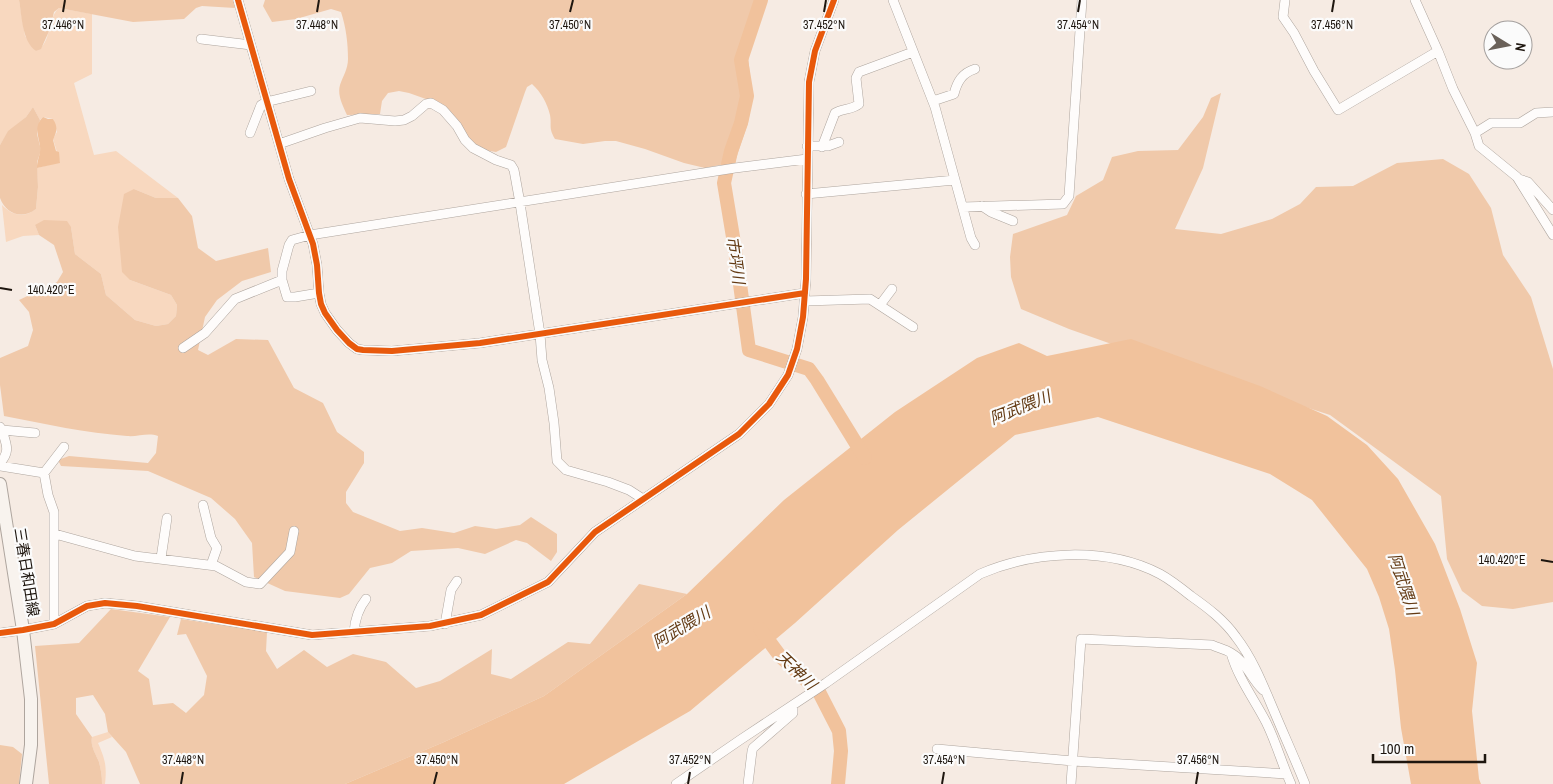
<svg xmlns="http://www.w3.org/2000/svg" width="1553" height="784" font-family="'Archivo Narrow','Noto Sans JP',sans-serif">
	<rect width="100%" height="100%" fill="#f6ebe3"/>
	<path fill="#f8d8bf" d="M0 0H19L25 36 36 51C52 44 47 18 59 8L92 14V74L74 83 94 155 116 151 178 198H156L134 189 130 280 171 295 177 305 176 316 168 324 156 326 135 320 106 295 101 274 75 254 71 227 35 225 39 235 23 236 6 242 2 205C12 215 23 219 36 209L38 187 37 168 60 162 53 139 57 132 53 119 43 117 40 120 33 107 26 117 8 132 0 145Z
		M108 732 112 737 98 743C105 759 107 766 105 784H102C102 776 101 770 99 762 96 754 90 746 92 737Z"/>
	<path fill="#f0c9aa" d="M19 0H234L235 8 202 6 196 8 184 19 133 22 59 8 54 12 50 29 41 49 36 51C22 41 22 17 19 0Z
		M265 0H766L756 16 748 55 752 99 748 123 735 162 705 168 684 163 645 149 616 141H605L583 144 555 139C548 127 552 126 550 115 547 103 541 92 532 84L527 87 525 92 506 147 496 152 484 150 470 141 440 104 409 93 399 91 388 93 382 101 380 114 347 115C343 106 337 95 340 85 343 76 348 69 348 59 348 43 346 27 341 12L331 9 296 19 272 22 263 6Z
		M1221 93 1203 168 1175 229 1221 234 1272 219 1300 204 1316 187 1353 186 1397 163 1443 159 1469 174 1491 208 1503 255 1531 297 1553 369V602L1513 609 1482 606 1462 591 1447 559 1441 496 1330 415 1120 347 1069 329 1021 309 1011 277 1010 257 1013 234 1067 215 1076 196 1103 180 1112 157 1138 151 1178 150 1203 117 1211 98Z
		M33 107 40 120 37 134 41 150 37 162 38 187 36 209C22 220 6 214 0 198V145L8 131 26 117Z
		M134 189 156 198H178L192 216 198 248 216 261 268 248 271 272 242 281 217 300 205 317 198 350 208 355 236 339 268 340 294 388 323 403 337 432 364 452V463L346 492V503L353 512 400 531 422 528 454 533 475 526 496 529 520 525 531 517 557 534V552L551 561 527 543 516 540 485 554 458 548 411 551 392 563 370 568 349 594 340 598 285 591 254 577 252 543 235 519 211 498 148 471 61 466 58 460 69 456 148 463 156 453 158 436C148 432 138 437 127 436 86 433 45 424 4 416L0 385V358L28 346 33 330 29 312 19 300 57 282 63 272 54 245 39 235 35 225 44 220 67 221 71 227 75 254 101 274 106 295 135 320 156 326 168 324 176 316 177 305 171 295 130 280 122 272 118 227 124 194Z
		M639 584 687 594 544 696 444 742 345 784H140L126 752 108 732 105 714 93 695 76 698V714L92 737C90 746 96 754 99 762 101 770 102 776 102 784H49L35 646 79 643 111 609 170 617 138 671 149 679 153 705 173 703 186 713 204 695 207 676 186 634 177 635 181 619 267 632 266 651 277 669 304 650 327 667 353 654 386 662 416 688 440 681 492 649 491 674 511 679 568 642 590 644Z
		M0 745 13 747 22 754 19 784H0Z"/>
	<path fill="#f1c29c" d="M43 117 48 119H53C58 127 57 131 53 140L56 151 59 152 60 163 37 168C37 161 39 158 40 152 42 141 31 129 43 117Z
		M1131 339 1260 386 1327 416 1367 445 1398 479 1435 544 1460 609 1477 663 1472 711 1479 779 1481 784H1411L1401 728 1395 670 1389 629 1379 597 1367 569 1312 500 1270 474 1098 417 1015 435 898 530 795 623 690 711 564 784H345L444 742 544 696 687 594 784 500 895 412 977 358 1019 343 1047 356Z"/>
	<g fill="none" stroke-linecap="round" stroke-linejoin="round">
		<path stroke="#f1c29c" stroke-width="14" d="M761 0 741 60 747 96 741 123 731 151 724 183 736 255 749 350 809 369 817 380 865 458
			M760 629 780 656 819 692 839 731 841 751 838 784"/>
		<defs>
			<path id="minor" d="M238 0 289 179 313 244 317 265 319 293 321 304 325 313 337 330 349 343 357 349 363 350 392 351 480 343 805 293
				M893 0 935 107 971 238 975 245
				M1285 0 1283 17 1294 33 1314 71 1338 110 1438 51
				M1415 0 1438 51 1453 89 1475 133 1479 146 1517 177 1553 235
				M201 39 251 45
				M933 101 954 94C957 82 962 73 975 69
				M250 133 261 105 266 102 311 91
				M1475 133 1491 123H1520L1536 113 1553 112
				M279 144 325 128 360 118 395 121 404 120 412 116 426 104 431 103 443 110 457 126 465 140 473 148 496 160 511 165 514 170 520 203 540 334 542 360 549 388 554 423 557 461 566 470 608 482 629 490 643 499
				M807 146H828L839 142
				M822 147 835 113C843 108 852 110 859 104L856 78 859 72 913 52
				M1519 179 1528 182 1553 210
				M806 194 955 180
				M982 206 991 212 1013 221
				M963 207 1063 204 1069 196 1082 0
				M319 293 295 297H287L282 280V271L289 245 292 240 310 235 735 168 807 159
				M805 301 870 299 913 327
				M880 305 892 289
				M183 348 205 333 235 299 282 280
				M0 427 2 430C6 444 11 451 0 463
				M2 430 35 433
				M0 466 44 473
				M203 505 211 538 217 548 211 565
				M55 534 135 556 216 566 246 582 260 584 290 552 294 531
				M161 558 167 518
				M54 624V512L48 495 44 473 64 447
				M445 624 451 590 457 581
				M354 632C355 619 358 609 366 599
				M0 633 23 630 54 624 87 606 105 603 137 606 312 635 430 626 481 615 548 582 595 532 739 434 769 404 788 375 797 349 803 317 806 279 809 82 815 51 834 0
				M1231 653C1238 678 1254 699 1266 722 1276 742 1282 764 1291 784
				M937 749 1073 761 1287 774
				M676 784 740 740 826 683 980 574C1034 551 1106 546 1160 574 1171 580 1181 588 1191 596 1208 608 1224 620 1236 637 1253 659 1263 685 1274 711 1284 735 1295 759 1305 784
				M748 784 752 751 753 748 793 713V705
				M1071 784 1081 639 1212 645C1218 648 1225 649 1231 653 1246 661 1251 679 1263 690"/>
			<path id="secondary" d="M0 484 23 630 31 699V745L26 784"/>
		</defs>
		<use href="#minor" stroke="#aea59e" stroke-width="10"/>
		<use href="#secondary" stroke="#aea59e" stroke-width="14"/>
		<use href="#minor" stroke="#fefcfb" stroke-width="9"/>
		<use href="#secondary" stroke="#f8f3ee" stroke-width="12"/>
		<defs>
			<path id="cycleway" d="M238 0 289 179 313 244 317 265 319 293 321 304 325 313 337 330 349 343 357 349 363 350 392 351 480 343 805 293
				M0 633 23 630 54 624 87 606 105 603 137 606 312 635 430 626 481 615 548 582 595 532 739 434 769 404 788 375 797 349 803 317 806 279 809 82 815 51 834 0"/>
		</defs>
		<use href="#cycleway" stroke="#fbfbfb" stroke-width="9"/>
		<use href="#cycleway" stroke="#e8590c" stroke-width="6"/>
	</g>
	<path fill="none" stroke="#1e160f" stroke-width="2" d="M63 12 65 0M317 12 319 0M570 12 573 0M824 12 826 0M1078 12 1080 0M1332 12 1334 0M0 288 12 290M1541 560 1553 562M181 784 183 772M434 784 437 772M688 784 690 772M942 784 944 772M1196 784 1198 772"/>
	<g text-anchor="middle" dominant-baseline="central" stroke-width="4.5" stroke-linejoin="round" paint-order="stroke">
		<g font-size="15" fill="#1e160f" stroke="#fbfbfb">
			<text transform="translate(27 572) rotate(81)">三春日和田線</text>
		</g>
		<g font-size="16" font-style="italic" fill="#633a13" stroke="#fbfbfb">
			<text transform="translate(736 260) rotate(82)">市坪川</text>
			<text transform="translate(1020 407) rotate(-22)">阿武隈川</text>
			<text transform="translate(1404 584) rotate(72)">阿武隈川</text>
			<text transform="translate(681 627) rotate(-31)">阿武隈川</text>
			<text transform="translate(797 670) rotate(44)">天神川</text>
		</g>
	</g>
	<g font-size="12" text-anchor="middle" fill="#1e160f" stroke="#fbfbfb" stroke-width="4.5" stroke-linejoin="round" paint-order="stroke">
		<text x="63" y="29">37.446°N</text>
		<text x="317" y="29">37.448°N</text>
		<text x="570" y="29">37.450°N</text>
		<text x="824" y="29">37.452°N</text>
		<text x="1078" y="29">37.454°N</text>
		<text x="1332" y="29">37.456°N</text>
		<text x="51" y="294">140.420°E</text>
		<text x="1502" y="564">140.420°E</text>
		<text x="183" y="764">37.448°N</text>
		<text x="437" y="764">37.450°N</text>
		<text x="690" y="764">37.452°N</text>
		<text x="944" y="764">37.454°N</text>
		<text x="1198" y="764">37.456°N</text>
	</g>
	<g transform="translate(1508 45) rotate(100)"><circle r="24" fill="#fbfbfb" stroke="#a39f9d"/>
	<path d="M0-4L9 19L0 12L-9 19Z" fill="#6a6159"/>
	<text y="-8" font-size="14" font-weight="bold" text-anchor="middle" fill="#1e160f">N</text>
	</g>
	<path d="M1373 754v8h112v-8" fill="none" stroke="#1e160f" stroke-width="2.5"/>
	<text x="1380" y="754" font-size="15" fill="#1e160f" stroke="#fbfbfb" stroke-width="4" paint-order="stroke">100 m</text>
</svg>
